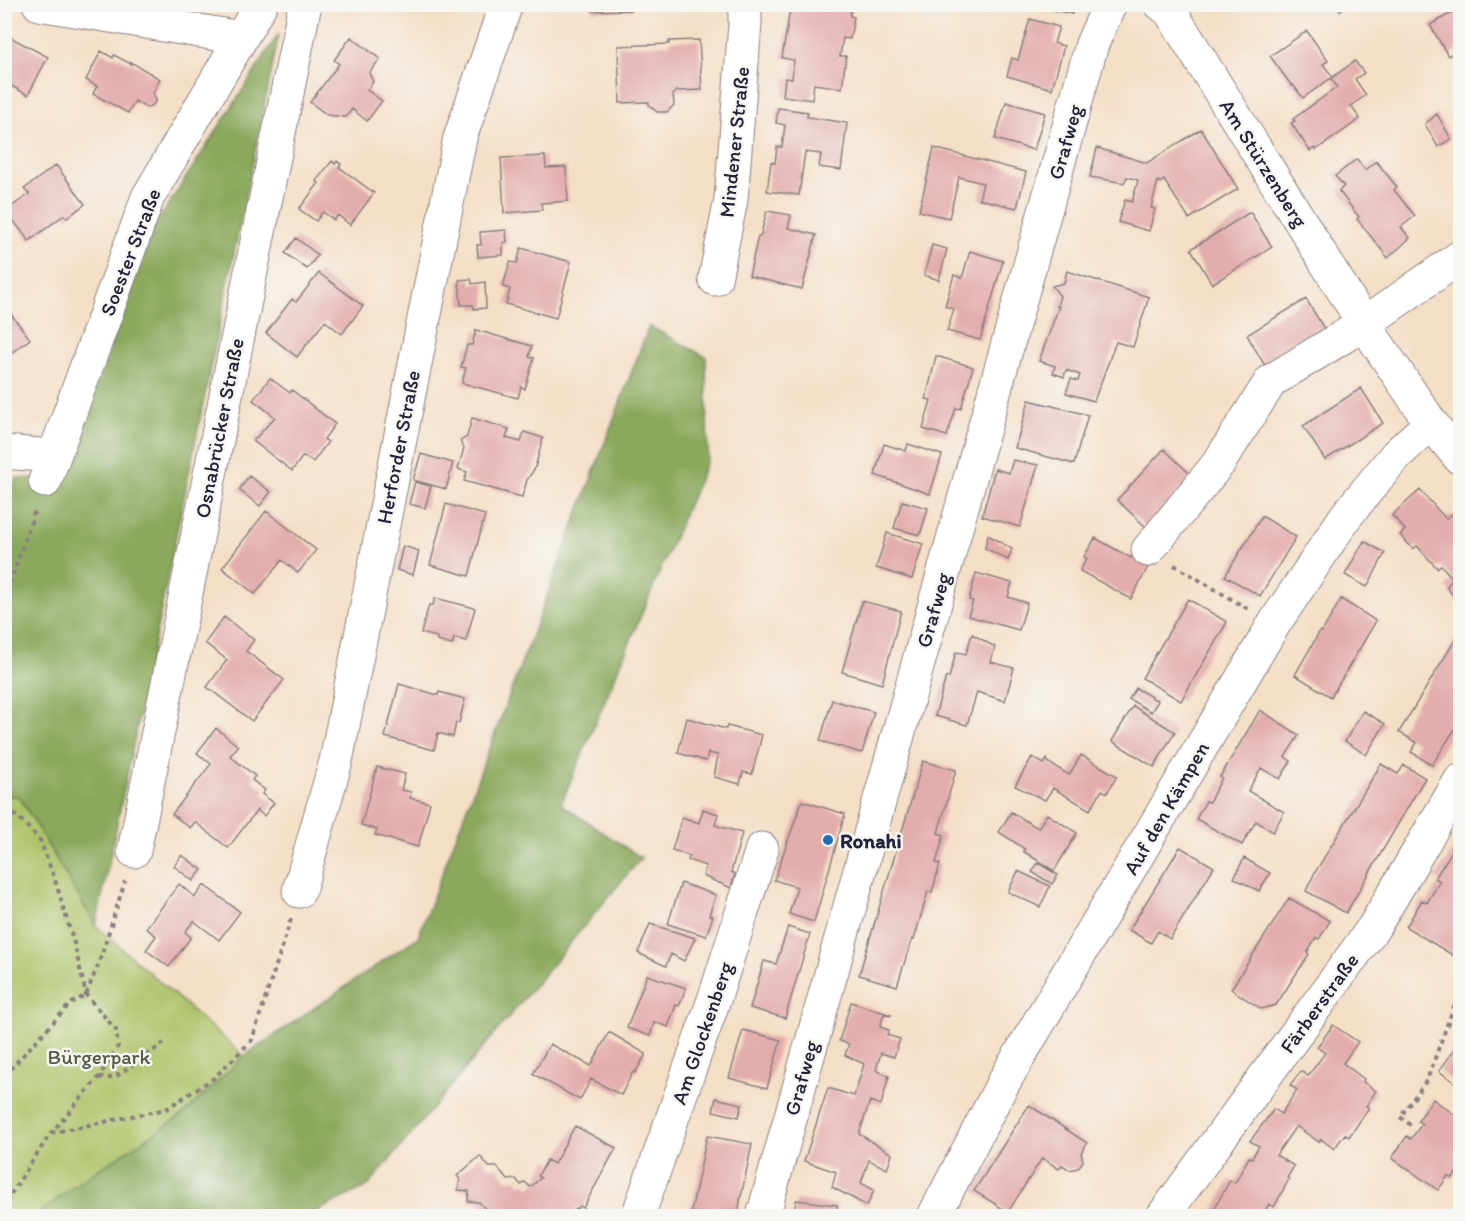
<svg xmlns="http://www.w3.org/2000/svg" width="1465" height="1221" font-family="Itim,sans-serif">
	<rect width="100%" height="100%" fill="#f6f6f2"/>
	<filter id="ink" filterUnits="userSpaceOnUse"><feTurbulence type="fractalNoise" baseFrequency=".0167" numOctaves="2"/><feDisplacementMap in="SourceGraphic" scale="12" xChannelSelector="R" yChannelSelector="G"/><feConvolveMatrix kernelMatrix="1 2 1 2 8 2 1 2 1" color-interpolation-filters="sRGB"/></filter>
	<filter id="wash" filterUnits="userSpaceOnUse"><feTurbulence type="fractalNoise" baseFrequency=".008" numOctaves="4" result="noise"/><feDisplacementMap in="SourceGraphic" scale="24" xChannelSelector="R" yChannelSelector="G"/><feGaussianBlur stdDeviation="1.35" result="paint"/><feColorMatrix in="noise" values="0 0 0 0 0 0 0 0 0 0 0 0 0 0 0 0 0 1.4 0 .05"/><feComposite in="paint" operator="in"/></filter>
	<g filter="url(#wash)">
		<rect width="100%" height="100%" fill="#f4dfc6"/>
		<path fill="#adc367" stroke="#687251" stroke-width="1.5" d="M5 796H19L96 926 244 1056 184 1114 78 1183 36 1216H5Z"/>
		<path fill="#8aa95c" stroke="#56664c" stroke-width="1.5" d="M279 34 96 926 19 796H5V505L16 478 63 479 154 227Z
			M649 326 706 357 708 458 561 804 641 858 368 1186 307 1216H36L78 1183 184 1114 244 1056 418 937Z"/>
		<g id="blocks">
			<path fill="#e3adac" d="M592 4H633V10L593 11Z
				M791 4H852L850 16 854 17 850 39 843 38 840 56H846L842 88 814 84 812 100 783 96 785 78 792 79 794 60 782 58Z
				M1335 4H1348L1340 11Z
				M1031 5H1074L1072 14Z
				M1460 8V49L1448 56 1430 25Z
				M1030 19 1059 27 1054 43 1064 46 1052 89 1007 76 1012 58 1018 60Z
				M1307 31 1328 61 1323 64 1333 77 1355 61 1364 73 1355 79 1366 95 1351 106 1360 119 1316 150 1314 148 1310 151 1291 123 1295 121 1293 119 1337 87 1331 78 1303 98 1293 85 1292 86 1270 56Z
				M4 34 48 57 28 95 4 82Z
				M351 37 380 59 369 73 373 82 367 90 382 101 367 121 352 109 346 117 327 115 310 102 339 64 334 60Z
				M699 40 702 90 677 91 673 95 674 105 667 112H657L649 105V102L620 103 618 46 669 44V41Z
				M101 51 113 58 114 55 131 64V62L160 79 153 93 156 100 153 105 146 108 135 101 128 113 93 94 97 86 86 80Z
				M1006 102 1045 113 1034 150 995 139Z
				M778 108 808 112 807 117 847 123 841 170 819 167 821 154 805 152 799 195 767 191 771 162 775 163 777 147H782L785 125 776 123Z
				M1437 114 1451 139 1438 147 1425 124Z
				M1201 129 1238 189 1189 219 1164 180 1160 183 1158 181 1151 208 1155 209 1149 231 1118 222 1125 200 1132 202 1138 180 1127 177 1124 183 1090 177 1097 148 1147 163Z
				M934 148 1026 172 1017 208 979 199 983 183 959 177 949 218 919 211Z
				M545 156 546 168 566 167 568 201 541 203 542 210 504 213 501 158Z
				M1357 159 1365 170 1376 161 1397 187 1394 190 1415 216 1401 227 1410 238 1388 258 1357 219 1359 217 1339 191 1344 186 1335 176Z
				M332 161 335 164 337 161 341 164 339 167 374 193 350 225 338 215 334 220 323 212 316 221 299 209 319 183 316 181Z
				M56 165 85 204 67 218 64 215 29 241 6 211 29 194 24 189Z
				M767 211 791 215 788 228 816 235 802 289 749 276 758 236 760 237Z
				M1250 212 1272 247 1212 284 1191 249Z
				M506 230 507 242 503 243V255L478 257 477 245H481L480 232Z
				M296 238 318 255 307 269 285 253Z
				M932 245 947 249 939 280 924 275Z
				M521 248 571 262 556 318 506 304 510 289 503 287 510 262 517 263Z
				M970 251 1003 261 980 340 947 331 954 309 945 306 954 275 962 278Z
				M1067 271 1149 297 1133 347 1116 342 1094 401 1066 393 1071 379 1078 381 1080 375 1066 370 1064 377 1053 373 1055 366 1039 361 1059 306H1057L1060 296 1052 286 1064 283Z
				M319 273 363 306 342 334 325 321 297 357 266 333 292 299 296 302Z
				M471 279 472 284 485 282 486 308 474 309 473 305H461L459 280Z
				M1306 299 1328 335 1268 371 1247 335Z
				M4 305 30 339 4 358Z
				M476 330 532 346 529 357 534 358 525 389 521 387 518 398 462 383 466 368 461 367 467 345H472Z
				M936 356 973 367 961 409 956 408 947 436 923 429 931 400 926 399Z
				M270 378 290 393 292 390 335 424 324 439 328 442 313 462 303 456 292 471 253 441 275 417 253 400Z
				M1361 388 1383 423 1325 460 1303 426Z
				M1029 400 1088 415 1074 464 1015 448Z
				M472 418 509 429 506 438 521 442 524 432 543 438 535 468 527 480 522 497 464 481 467 472 458 469 464 448 460 441 467 437Z
				M884 444 906 451 908 444 942 455 930 494 875 475Z
				M1164 449 1193 477 1147 528 1117 500Z
				M421 454 453 463 446 489 413 480Z
				M1013 460 1038 465 1020 527 982 516 995 469 1009 473Z
				M249 476 271 492 260 506 239 490Z
				M415 482 431 486 425 508 409 504Z
				M1420 490 1446 519 1451 514 1460 525V604L1446 587 1453 579 1441 565 1437 568 1417 546 1413 549 1400 535 1405 530 1392 515Z
				M902 501 928 508 920 535 894 528Z
				M446 504 485 515 469 576 430 565Z
				M266 511 316 550 298 573 282 560 255 594 222 568Z
				M1262 516 1296 537 1260 596 1225 576Z
				M887 533 923 544 912 579 876 568Z
				M988 535 1012 549 1008 560 985 548Z
				M1095 538 1131 558 1133 554 1150 563 1131 599 1080 571 1087 558 1084 557Z
				M1364 541 1385 553 1367 587 1345 575Z
				M403 546 419 551 413 575 397 570Z
				M976 573 1012 583 1008 597 1027 603 1019 630 968 616 973 601 969 600Z
				M435 598 475 608 466 641 454 638 452 645 437 641V637L421 633 429 605H433Z
				M1188 599 1227 622 1181 701 1142 678Z
				M1341 599 1376 621 1331 697 1295 675 1320 631 1322 632Z
				M862 601 901 611 882 684 842 672Z
				M224 617 254 640 246 651 284 680 252 721 207 687 227 660 205 643Z
				M972 634 995 647 991 662 1014 668 1005 701 977 692 967 725 935 716 946 677 949 678 956 652 966 654Z
				M1457 637 1460 639V721L1432 765 1411 752 1417 743 1399 732Z
				M399 684 438 695 439 692 465 699 459 723H456L453 737 438 733 434 750 385 737Z
				M1136 688 1158 701 1151 712 1129 699Z
				M832 700 874 712 862 753 820 741Z
				M1133 706 1175 732 1154 767 1112 741Z
				M1260 710 1299 735 1285 757 1291 761 1280 779 1261 768 1248 791 1284 812 1273 832 1256 821 1242 845 1196 819 1206 801 1209 802 1222 778 1220 777Z
				M1363 711 1385 724 1366 755 1345 741Z
				M687 718 726 729 727 726 762 735 752 774 743 772 740 784 714 777 718 755 708 753 706 761 678 753Z
				M216 728 238 746 230 756 255 776 252 780 265 790 262 794 274 803 264 816 257 810 228 848 195 822 190 828 172 814 211 764 197 753Z
				M1081 755 1117 776 1107 793 1102 790 1090 810 1053 788 1045 800 1015 786 1032 757 1044 764 1047 759 1049 763 1069 775Z
				M923 761 956 770 938 833 944 835 936 863 940 864 932 892 928 891 914 940 912 939 897 986 859 975Z
				M1381 764 1398 774 1404 765 1425 778 1346 913 1306 891 1314 874Z
				M377 767 405 774 401 790 411 792 410 798 430 803 418 847 375 835 377 830 361 825Z
				M802 801 845 814 814 922 789 914 797 887 774 880Z
				M703 809 718 814 715 825 742 833 731 872 735 874 731 888 703 876 706 866 688 860 690 856 672 850 682 817 699 823Z
				M1011 812 1038 828 1047 814 1077 833 1054 871 1023 851 1025 849 999 832Z
				M1180 847 1214 867 1170 939 1158 931 1151 943 1129 930Z
				M1454 848 1460 852V946L1454 956 1406 927 1422 900 1427 903 1440 881 1435 878Z
				M182 855 202 870 193 881 174 866Z
				M1244 858 1270 873 1259 891 1234 878Z
				M1038 863 1058 875 1052 884 1032 872Z
				M1018 871 1050 886 1040 907 1008 892Z
				M681 883 716 895 709 915 713 916 706 936 668 924Z
				M179 884 195 897 204 885 240 912 219 940 194 921 185 932 191 937 169 967 146 950 156 936 146 928Z
				M1289 898 1330 921 1319 939 1316 938 1307 953 1309 954 1276 1005 1261 1009 1231 989Z
				M650 924 695 938 684 961 671 954 666 966 638 953Z
				M788 927 810 934 785 1018 750 1008 764 961 776 964Z
				M647 975 686 988 679 1006 676 1005 668 1027 654 1022 650 1036 627 1028Z
				M851 1002 891 1015 890 1016 884 1014 880 1027 889 1030 887 1035 900 1039 894 1057 881 1053 876 1070 889 1076 881 1105 870 1101 859 1134 892 1154 887 1169 869 1160 861 1183 874 1190 867 1206 832 1187 836 1172 804 1161 828 1088 854 1096 864 1064 845 1055 849 1044 839 1041Z
				M1333 1025 1358 1042 1343 1063 1364 1079 1363 1082 1376 1091 1366 1106 1369 1108 1349 1137 1345 1134 1334 1149 1321 1139 1319 1142 1296 1126 1276 1155 1294 1166 1287 1178 1289 1179 1274 1207 1269 1204 1262 1216H1227L1214 1209 1230 1180 1235 1183 1249 1157 1252 1158 1259 1146 1250 1141 1274 1109 1281 1114 1297 1090 1290 1085 1301 1071 1308 1076 1325 1053 1317 1047Z
				M743 1030 781 1040 767 1088 729 1078Z
				M609 1032 646 1054 635 1073 633 1072 621 1095 591 1079 580 1100 533 1074 550 1044 591 1066Z
				M1460 1048V1086L1439 1071 1455 1049 1458 1052Z
				M716 1098 742 1104 739 1117 713 1111Z
				M1433 1099 1460 1119V1167L1452 1179 1448 1176 1438 1190 1392 1158 1407 1136 1411 1139 1422 1124 1418 1121Z
				M1029 1105 1087 1143 1081 1153 1083 1161 1078 1168 1070 1170 1062 1165 1059 1169 1042 1158 1008 1212 974 1191Z
				M575 1126 616 1148 583 1208 580 1206 568 1216H556L554 1214 551 1216H492L479 1202 468 1201 469 1191 458 1190 460 1179 457 1176 480 1156 489 1167H497L508 1180 516 1179 521 1185 525 1182 530 1187 541 1178 538 1176 547 1160 554 1164Z
				M707 1136 752 1144 737 1216H712L691 1212Z
				M796 1200 837 1205 836 1216H794Z"/>
		</g>
	</g>
	<g filter="url(#ink)">
		<use href="#blocks" fill-opacity="0" stroke="#8b8080" stroke-width="1.5"/>
		<g fill="none" stroke-linecap="round" stroke-linejoin="round">
			<defs>
				<path id="minor" d="M39 4 241 38
					M1161 4 1170 11 1364 324 1431 423 1460 458
					M715 279 731 200 745 24V4
					M4 452 53 456
					M45 481 148 197 261 4
					M1148 550 1218 464 1271 381 1364 324 1460 257
					M134 851 305 4
					M299 891 336 761 460 138 506 4
					M638 1216 716 994 762 849
					M763 1216 1092 44 1109 6
					M934 1216 1002 1085 1274 624 1346 516 1396 455 1431 423
					M1163 1216 1374 927 1460 781"/>
			</defs>
			<use href="#minor" stroke="#8b8080" stroke-width="35"/>
			<path stroke="#8b8080" stroke-width="4" stroke-dasharray="4.5 4.5" stroke-linecap="butt" d="M1174 565 1248 609
				M4 601 35 510
				M4 812 17 816 40 840 55 880 74 943 86 995 116 1030 118 1046 99 1077 51 1133 14 1189 4 1207
				M4 1076 70 1004 86 995 99 963 125 881
				M99 1077 107 1079 118 1075 164 1043
				M1411 1125 1400 1117 1427 1080 1454 1006
				M51 1133 166 1109 214 1078 252 1040 291 919"/>
			<use href="#minor" stroke="#fff" stroke-width="33"/>
		</g>
	</g>
	<circle fill="#1f6fb2" stroke="#f6f6f2" stroke-width="2" cx="828" cy="840" r="6"/>
	<g text-anchor="middle" dominant-baseline="central" stroke-width="5" stroke-linejoin="round" paint-order="stroke">
		<g font-size="21" fill="#22223b" stroke="#f6f6f2">
			<text transform="translate(734 142) rotate(-84)">Mindener Straße</text>
			<text transform="translate(1065 142) rotate(-74)">Grafweg</text>
			<text transform="translate(1264 163) rotate(58)">Am Stürzenberg</text>
			<text transform="translate(130 252) rotate(-69)">Soester Straße</text>
			<text transform="translate(219 428) rotate(-79)">Osnabrücker Straße</text>
			<text transform="translate(398 447) rotate(-79)">Herforder Straße</text>
			<text transform="translate(933 610) rotate(-74)">Grafweg</text>
			<text transform="translate(1166 808) rotate(-60)">Auf den Kämpen</text>
			<text transform="translate(1319 1003) rotate(-54)">Färberstraße</text>
			<text transform="translate(702 1033) rotate(-71)">Am Glockenberg</text>
			<text transform="translate(801 1078) rotate(-74)">Grafweg</text>
		</g>
		<g font-size="21" font-weight="bold" fill="#22223b" stroke="#f6f6f2" text-anchor="start">
			<text x="840" y="840">Ronahi</text>
		</g>
		<g font-size="21" fill="#535a4a" stroke="#f6f6f2">
			<text x="99" y="1056">Bürgerpark</text>
		</g>
	</g>
	<rect width="1465" height="1221" fill="none" stroke="#f6f6f2" stroke-width="24"/>
</svg>
